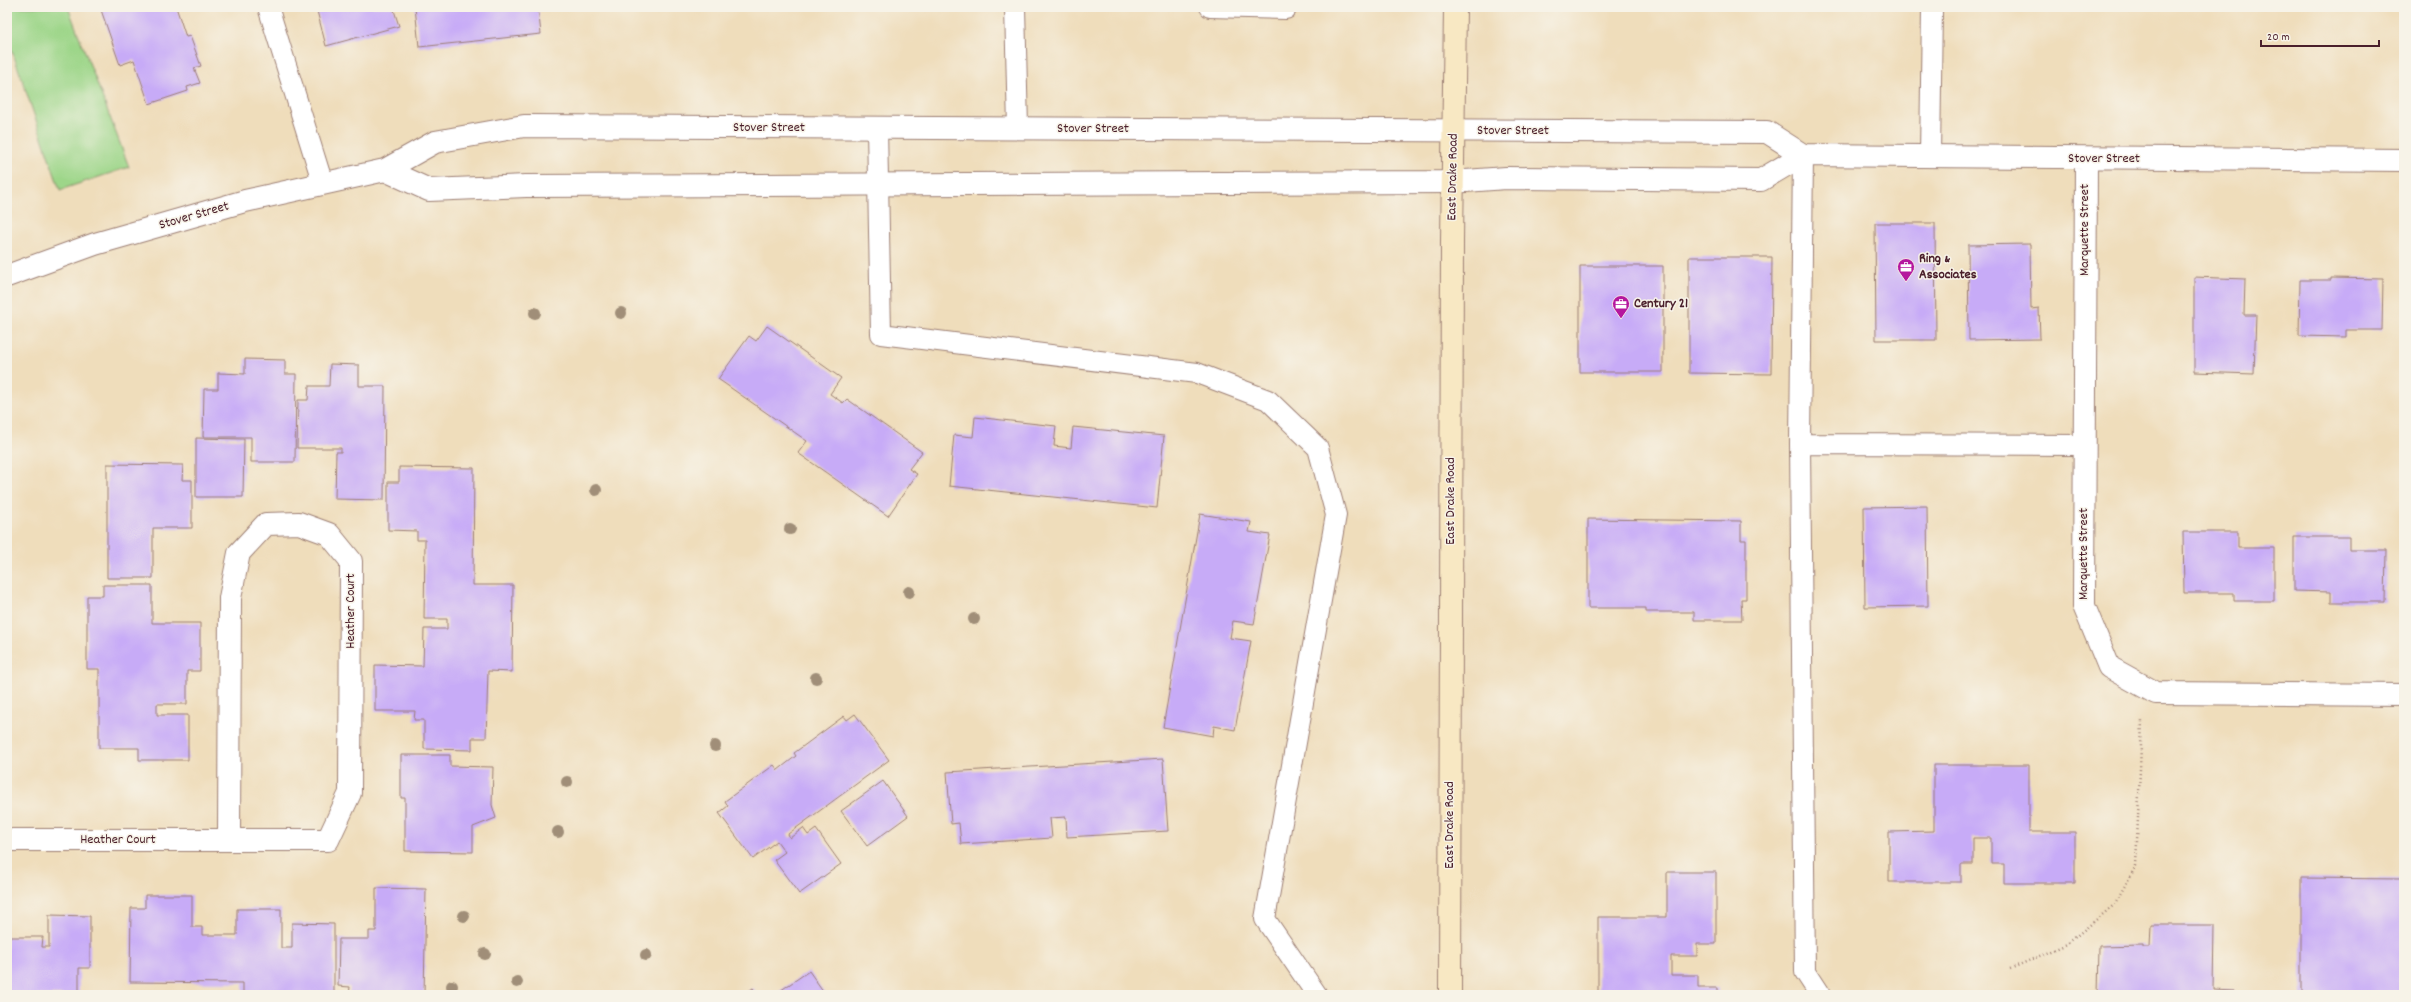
<svg xmlns="http://www.w3.org/2000/svg" width="2411" height="1002" font-family="Dekko,sans-serif">
	<rect width="100%" height="100%" fill="#f7f3e8"/>
	<filter id="ink" filterUnits="userSpaceOnUse"><feTurbulence type="fractalNoise" baseFrequency=".025" numOctaves="2"/><feDisplacementMap in="SourceGraphic" scale="8" xChannelSelector="R" yChannelSelector="G"/><feConvolveMatrix kernelMatrix="1 2 1 2 8 2 1 2 1" color-interpolation-filters="sRGB"/></filter>
	<filter id="wash" filterUnits="userSpaceOnUse"><feTurbulence type="fractalNoise" baseFrequency=".012" numOctaves="4" result="noise"/><feDisplacementMap in="SourceGraphic" scale="16" xChannelSelector="R" yChannelSelector="G"/><feGaussianBlur stdDeviation="0.9" result="paint"/><feColorMatrix in="noise" values="0 0 0 0 0 0 0 0 0 0 0 0 0 0 0 0 0 1.4 0 .05"/><feComposite in="paint" operator="in"/></filter>
	<g filter="url(#wash)">
		<rect width="100%" height="100%" fill="#efddbb"/>
		<path fill="#9dd689" stroke="#747a5a" d="M7 7H68L129 167 60 190 7 36Z"/>
		<g id="blocks">
			<path fill="#c7abf7" d="M100 7H176L186 37 190 36 201 66 194 68 200 83 187 87 188 91 149 104 134 60 120 65Z
				M316 7H393L399 26 326 46Z
				M415 7H538L541 34 419 47Z
				M1875 223H1935L1936 340H1876Z
				M2030 244 2031 309 2039 308 2040 339 1969 340 1968 245Z
				M1689 257H1772L1771 374 1689 373Z
				M1580 266H1663V372H1580Z
				M2194 277 2245 279 2244 315H2256L2254 374 2194 372Z
				M2331 278 2383 279 2382 330H2346V337L2299 336 2300 280H2331Z
				M767 326 841 378 830 394 843 403 847 399 922 452 909 469 917 474 888 516 798 453 807 441 718 379 749 336 756 341Z
				M245 359 285 360V374H296L295 462H251V437H203L204 389H218V373L245 374Z
				M330 364 359 365V386H385L384 500 335 499 336 452H341V448H297L298 400H308L309 386H329Z
				M975 417 1056 426 1054 446 1071 448 1073 427 1164 436 1157 508 949 486 954 435 973 437Z
				M196 438 244 439 243 497H196Z
				M107 464 183 465 182 480H192V528H153V578H107Z
				M399 467 474 468 473 585H513L512 672 488 671 486 738H472V750L424 749V720H414L415 711H375V665L423 666 424 629H447V619H424L425 540H417V531L388 530V482H399Z
				M1927 506 1928 606 1865 607 1864 507Z
				M1200 514 1251 522 1249 532 1270 535 1254 624 1233 621 1230 638 1251 641 1235 730 1214 726 1213 736 1163 727Z
				M1588 519 1741 521V540H1746V599H1741L1742 620H1694V612H1646V608H1588Z
				M2183 532H2238V548H2274V601H2234V593H2184Z
				M2294 537H2349V550H2386L2385 602H2331V592L2294 591Z
				M103 585H152V623H200V671H187V704H157V715H188V760H139V748H99V669H87V596H103Z
				M855 714 889 760 788 834 790 838 803 828 808 835 816 829 841 864 799 894 774 860 785 852 777 841 753 859 719 813 728 806 725 801 774 765 778 770 796 756 794 753 844 716 847 720Z
				M401 755H450V766L493 767 492 805 496 818 473 827V852L405 851V798H401Z
				M1163 759 1168 831 1067 837 1066 817 1050 818 1052 838 961 844 959 823 951 824 947 772Z
				M1934 765H2029V832H2075V883H2004V864H1991V838H1973V864H1961V882H1889V832L1934 831Z
				M883 781 908 816 867 846 841 811Z
				M1667 872H1716V944H1697V956H1671V975H1698V988H1718V995H1598V917H1667Z
				M2301 878 2404 879V995H2301Z
				M376 888 426 889 424 995H349L350 987 338 986 339 939H369V931H376Z
				M145 895H192V927H202V935H237V909H281V948H292V923L334 924V995H243V983L130 982 131 908H145Z
				M49 915 90 916V968H79V995H7V937H43L42 947H49Z
				M2151 925H2214L2213 990 2234 991V995H2098L2099 946 2143 945V947H2150Z
				M809 971 826 995H774Z
				M753 988 758 995H743Z"/>
		</g>
	</g>
	<g filter="url(#ink)">
		<use href="#blocks" fill-opacity="0" stroke="#9c7e73" stroke-width="1"/>
		<g fill="none" stroke-linecap="round" stroke-linejoin="round">
			<defs>
				<path id="service" d="M268 7 323 184
					M1015 7 1018 128
					M1210 7 1286 9V7
					M877 128 881 334 1197 373 1268 400 1318 448 1336 515 1265 919 1317 995
					M1803 155 1800 444 1805 972 1820 995
					M1930 157 1932 7
					M1800 444 2084 445"/>
				<path id="minor" d="M2086 159 2084 606 2109 667 2156 693 2404 695
					M385 170 429 190 526 186 1452 182 1506 178 1761 180 1803 155 2404 160
					M7 276 95 244 245 201 385 170 435 142 524 126 1767 132 1803 155
					M7 840H328L350 793 351 561 329 534 299 523 266 524 239 553 230 598 229 839"/>
				<path id="secondary" d="M1450 995 1452 241 1455 7"/>
			</defs>
			<use href="#service" stroke="#9c7e73" stroke-width="22"/>
			<use href="#minor" stroke="#9c7e73" stroke-width="24"/>
			<use href="#secondary" stroke="#9c7e73" stroke-width="24"/>
			<path stroke="#9c7e73" stroke-width="2.5" stroke-dasharray="1 3" stroke-linecap="butt" d="M2010 969 2067 944 2114 905 2136 866 2142 721"/>
			<use href="#service" stroke="#fff" stroke-width="20"/>
			<use href="#minor" stroke="#fff" stroke-width="22"/>
			<use href="#secondary" stroke="#f8e8c3" stroke-width="22"/>
		</g>
		<g fill="#a08e78">
			<circle cx="535" cy="313" r="6"/>
			<circle cx="621" cy="313" r="6"/>
			<circle cx="596" cy="490" r="6"/>
			<circle cx="790" cy="529" r="6"/>
			<circle cx="909" cy="592" r="6"/>
			<circle cx="974" cy="619" r="6"/>
			<circle cx="816" cy="678" r="6"/>
			<circle cx="715" cy="746" r="6"/>
			<circle cx="567" cy="782" r="6"/>
			<circle cx="558" cy="832" r="6"/>
			<circle cx="464" cy="916" r="6"/>
			<circle cx="485" cy="954" r="6"/>
			<circle cx="646" cy="955" r="6"/>
			<circle cx="517" cy="982" r="6"/>
			<circle cx="452" cy="986" r="6"/>
		</g>
	</g>
	<defs>
		<symbol id="office-pin" viewBox="-11 -11 22 30"><path d="M0 17L-7.5 6A9.5 9.5 0 1 1 7.5 6Z" fill="#b5179e" stroke="#f7f3e8"/><path d="M-6-3h4V-5.5h4V-3h4V5H-6ZM-1-4.5V-3h2v-1.5ZM-6 0V1H6V0Z" fill="#fff"/></symbol>
	</defs>
	<g fill-rule="evenodd">
		<use href="#office-pin" x="1896" y="257" width="20" height="27"/>
		<use href="#office-pin" x="1611" y="294" width="20" height="27"/>
	</g>
	<g text-anchor="middle" dominant-baseline="central" stroke-width="3" stroke-linejoin="round" paint-order="stroke">
		<g font-size="14" fill="#4a1f2b" stroke="#f7f3e8">
			<text x="769" y="128">Stover Street</text>
			<text x="1093" y="129">Stover Street</text>
			<text x="1513" y="131">Stover Street</text>
			<text x="2104" y="159">Stover Street</text>
			<text transform="translate(1453 177) rotate(-89)">East Drake Road</text>
			<text transform="translate(194 216) rotate(-16)">Stover Street</text>
			<text transform="translate(2085 230) rotate(-90)">Marquette Street</text>
			<text transform="translate(1451 501) rotate(-90)">East Drake Road</text>
			<text transform="translate(2084 554) rotate(-90)">Marquette Street</text>
			<text transform="translate(351 611) rotate(-90)">Heather Court</text>
			<text transform="translate(1450 825) rotate(-90)">East Drake Road</text>
			<text x="118" y="840">Heather Court</text>
		</g>
		<g font-size="14" font-weight="bold" fill="#4a1f2b" stroke="#f7f3e8" text-anchor="start">
			<text x="1919" y="259">Ring &amp;<tspan x="1919" dy="16">Associates</tspan></text>
			<text x="1634" y="304">Century 21</text>
		</g>
	</g>
	<rect width="2411" height="1002" fill="none" stroke="#f7f3e8" stroke-width="24"/>
	<path d="M2261 40v6h118v-6" fill="none" stroke="#4a1f2b" stroke-width="2"/>
	<text x="2267" y="40" font-size="12" fill="#4a1f2b" stroke="#f7f3e8" stroke-width="3" paint-order="stroke">20 m</text>
</svg>
